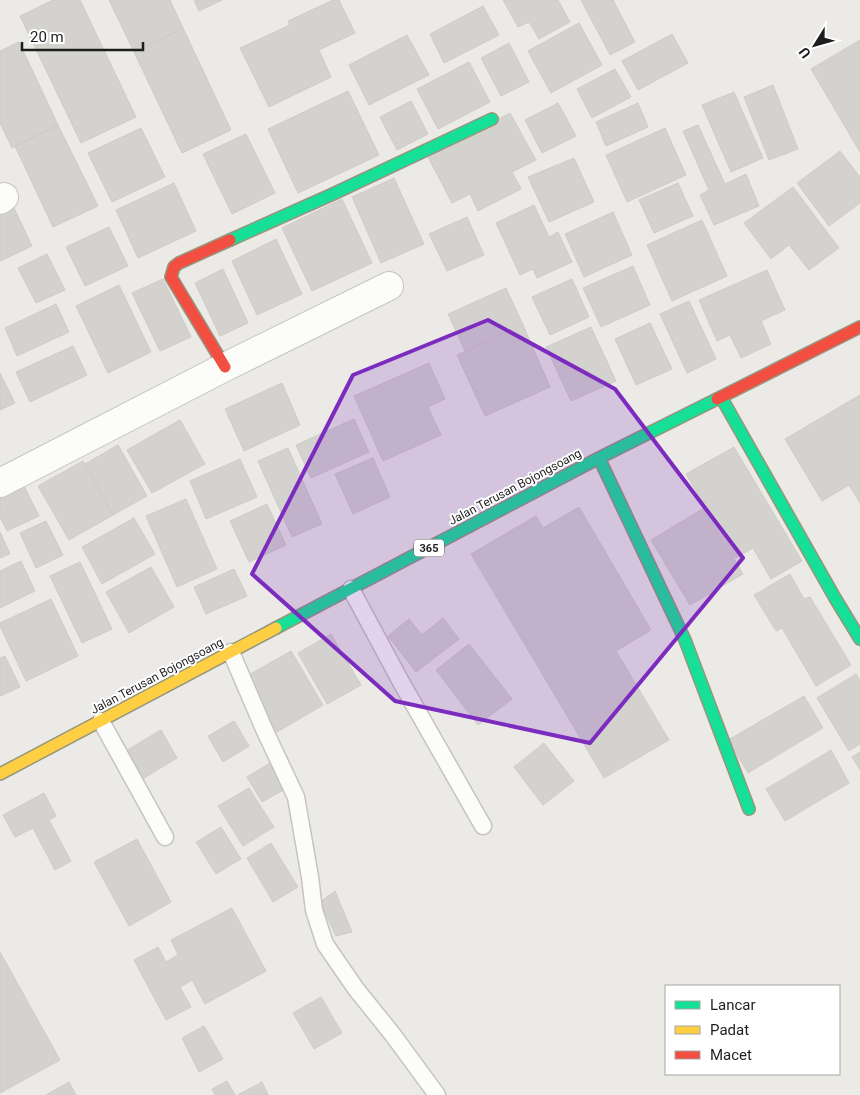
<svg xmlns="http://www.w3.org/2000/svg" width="860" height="1095" font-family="Roboto,sans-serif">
	<rect width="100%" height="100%" fill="#eceae6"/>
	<path fill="#d4d2cf" stroke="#cfccc7" d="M53 0H80L136 117 81 143 20 16Z
		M109 0H170L183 28 134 52Z
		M194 0H222L199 11Z
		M333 0H339L355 33 319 50 331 77 269 107 240 48 290 25 288 21Z
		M503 0H558L570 22 539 39 529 22 518 27Z
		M581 0H613L635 42 610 55Z
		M483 6 499 35 444 63 430 34Z
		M579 23 602 65 551 93 528 51Z
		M183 28 231 130 182 153 134 52Z
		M672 34 688 63 638 90 622 61Z
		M407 35 429 75 369 105 349 65Z
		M860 40V152L811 69Z
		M19 42 58 125 12 148 0 123V51Z
		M509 43 529 82 501 96 481 58Z
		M469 62 490 102 438 129 417 89Z
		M615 69 631 97 592 118 577 89Z
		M773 85 798 149 769 160 744 97Z
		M348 91 379 155 298 193 268 129Z
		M734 92 763 158 731 172 702 105Z
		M411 101 428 134 397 150 380 117Z
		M558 103 576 136 542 153 525 120Z
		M638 103 648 127 606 146 596 122Z
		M510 113 536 160 512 172 521 189 478 211 470 194 452 203 427 155Z
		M58 125 98 206 53 227 15 146Z
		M698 125 725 184 746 174 759 206 714 225 700 195 709 190 683 131Z
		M141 128 165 177 112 202 88 153Z
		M665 128 686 175 627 202 606 155Z
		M246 134 275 193 232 214 203 154Z
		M840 151 860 177V203L829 226 797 183Z
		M574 158 594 202 549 222 528 177Z
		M394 178 424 244 381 263 352 197Z
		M174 183 196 231 138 258 116 210Z
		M678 183 693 216 654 233 639 200Z
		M793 187 839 248 809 270 789 245 771 259 744 223Z
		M342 199 372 263 312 291 282 228Z
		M534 205 549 237 558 232 572 262 537 278 533 269 520 275 496 223Z
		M14 208 32 246 0 261V214Z
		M613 212 632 255 584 277 565 234Z
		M467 217 484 255 447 271 429 234Z
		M702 220 727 276 672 301 647 245Z
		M109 227 128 266 85 286 66 247Z
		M276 239 302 294 257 315 232 261Z
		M47 254 65 290 36 303 18 268Z
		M633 266 650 305 601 327 583 288Z
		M223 269 248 323 220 336 195 283Z
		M767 270 785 310 761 321 771 344 741 358 730 335 717 341 699 300Z
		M163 279 191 337 160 351 132 293Z
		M572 279 589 317 550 335 532 297Z
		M119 285 151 352 108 373 76 306Z
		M506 288 523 325 465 351 448 314Z
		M689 301 716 359 687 373 660 314Z
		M56 304 69 332 17 356 5 328Z
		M650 323 672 369 636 385 615 339Z
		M523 325 550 387 485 416 457 355Z
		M591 327 616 381 571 401 546 347Z
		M73 346 87 375 30 402 16 372Z
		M429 363 445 399 428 407 441 435 383 461 354 396Z
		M0 373 15 403 0 410Z
		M282 383 300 425 244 451 225 409Z
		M860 395V503L849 485 822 501 785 439Z
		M354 419 369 452 311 478 296 445Z
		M180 420 205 464 152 493 127 450Z
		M118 445 147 496 113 515 85 464Z
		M734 447 802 561 771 579 753 548 735 558 686 474Z
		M288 448 322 524 292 537 258 461Z
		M373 458 390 497 353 514 335 474Z
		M240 459 257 497 206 519 190 481Z
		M83 461 113 515 69 540 38 486Z
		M22 482 39 516 7 531 0 517V492Z
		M186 499 217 569 177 587 146 516Z
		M267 504 286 545 249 562 230 521Z
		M579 507 651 630 616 651 669 740 604 778 471 554 536 516 543 528Z
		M704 508 743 574 690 605 651 540Z
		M134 518 155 554 102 584 82 547Z
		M46 521 63 555 36 568 20 533Z
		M0 532 10 554 0 558Z
		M21 561 35 591 0 608V571Z
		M80 562 112 629 82 643 50 576Z
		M151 567 174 607 129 633 106 592Z
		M234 569 247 596 206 614 194 587Z
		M790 574 804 599 810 597 851 665 816 686 782 628 776 631 754 595Z
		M51 599 78 656 26 681 0 626V623Z
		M443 618 459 639 416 672 388 636 409 619 422 635Z
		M331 634 361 685 327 704 298 653Z
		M469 644 512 699 478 725 436 670Z
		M291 651 323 705 277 732 245 677Z
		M5 656 20 687 0 696V658Z
		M856 674 860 681V744L849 751 817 698Z
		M804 696 823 728 748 773 728 740Z
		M234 721 249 746 223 762 208 736Z
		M161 730 177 758 141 780 124 752Z
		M544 743 574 781 543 805 514 767Z
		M831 750 849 783 785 821 766 789Z
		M860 752V770L852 757Z
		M270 763 285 789 262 802 247 777Z
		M249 788 274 827 243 846 218 806Z
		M44 793 56 816 49 820 71 861 55 870 33 828 15 837 3 815Z
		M221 827 241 859 216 874 196 842Z
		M137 839 171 902 129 926 94 862Z
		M271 843 298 887 273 902 247 858Z
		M335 891 352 932 336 936 320 902Z
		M232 908 266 971 205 1004 192 980 180 987 191 1007 166 1020 134 960 158 947 166 962 178 955 171 940Z
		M0 952 60 1060 0 1093Z
		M321 997 342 1033 314 1049 293 1013Z
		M204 1026 223 1059 199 1072 182 1038Z
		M227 1081 235 1095H215L212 1089Z
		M69 1082 76 1095H46Z
		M262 1082 268 1095H238Z"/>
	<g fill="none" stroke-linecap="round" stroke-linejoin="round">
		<defs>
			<path id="lane" d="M351 589 401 682 483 826
				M231 652 264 729 296 797 310 877 314 910 325 944 356 989 393 1035 437 1095
				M101 721 165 837"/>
			<path id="street" d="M0 200 4 197
				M0 483 225 367 389 286"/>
			<path id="fast" d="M230 240 333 194 492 119
				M721 397 835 598 860 639
				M599 458 685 640 749 809
				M276 628 599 458 717 399"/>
			<path id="slow" d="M0 774 276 628"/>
			<path id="jam" d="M225 367 171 277 174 267 179 263 230 240
				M717 399 860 327"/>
		</defs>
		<use href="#lane" stroke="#c5c4c2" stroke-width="19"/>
		<use href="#street" stroke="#c5c4c2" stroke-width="30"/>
		<use href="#fast" stroke="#95967d" stroke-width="14"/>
		<use href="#slow" stroke="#95967d" stroke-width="14"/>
		<use href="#jam" stroke="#95967d" stroke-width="14"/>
		<use href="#lane" stroke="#fcfcfb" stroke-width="16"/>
		<use href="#street" stroke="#fcfcfb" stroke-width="28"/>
		<use href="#fast" stroke="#16e098" stroke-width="11"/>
		<use href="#slow" stroke="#ffcf43" stroke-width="11"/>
		<use href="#jam" stroke="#f24e42" stroke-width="11"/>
	</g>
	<path fill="#7b2cbf" fill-opacity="0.2" stroke="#7b2cbf" stroke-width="4" stroke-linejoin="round" d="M488 320 615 389 743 558 590 743 395 701 252 574 353 375Z"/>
	<g text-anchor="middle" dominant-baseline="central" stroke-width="4" stroke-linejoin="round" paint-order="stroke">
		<rect fill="#fff" stroke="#626262" stroke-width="1" x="414" y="539.5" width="30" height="17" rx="4"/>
		<g font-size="11" font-weight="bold" fill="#1e1e1e">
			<text x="429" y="548">365</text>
		</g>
		<g font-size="12" fill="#1e1e1e" stroke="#fff">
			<text transform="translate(515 487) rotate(-28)">Jalan Terusan Bojongsoang</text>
			<text transform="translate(157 676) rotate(-28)">Jalan Terusan Bojongsoang</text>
		</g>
	</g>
	<rect x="665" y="985" width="175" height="90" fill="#ffffff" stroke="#a5a5a5"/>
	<rect x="675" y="1001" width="25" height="8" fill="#16e098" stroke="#a5a5a5"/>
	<text x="710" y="1010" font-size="15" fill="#1e1e1e">Lancar</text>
	<rect x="675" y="1026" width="25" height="8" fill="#ffcf43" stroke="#a5a5a5"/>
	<text x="710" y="1035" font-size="15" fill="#1e1e1e">Padat</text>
	<rect x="675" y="1051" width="25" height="8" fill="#f24e42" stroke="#a5a5a5"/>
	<text x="710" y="1060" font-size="15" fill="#1e1e1e">Macet</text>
	<g transform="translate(815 45) rotate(233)" stroke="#ffffff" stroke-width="4" paint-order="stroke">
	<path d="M0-4L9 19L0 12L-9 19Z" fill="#1e1e1e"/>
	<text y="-8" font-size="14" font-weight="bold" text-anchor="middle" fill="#1e1e1e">U</text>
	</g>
	<path d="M22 42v8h121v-8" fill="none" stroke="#1e1e1e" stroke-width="2.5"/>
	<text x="30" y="42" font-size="15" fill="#1e1e1e" stroke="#ffffff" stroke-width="4" paint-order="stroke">20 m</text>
</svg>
